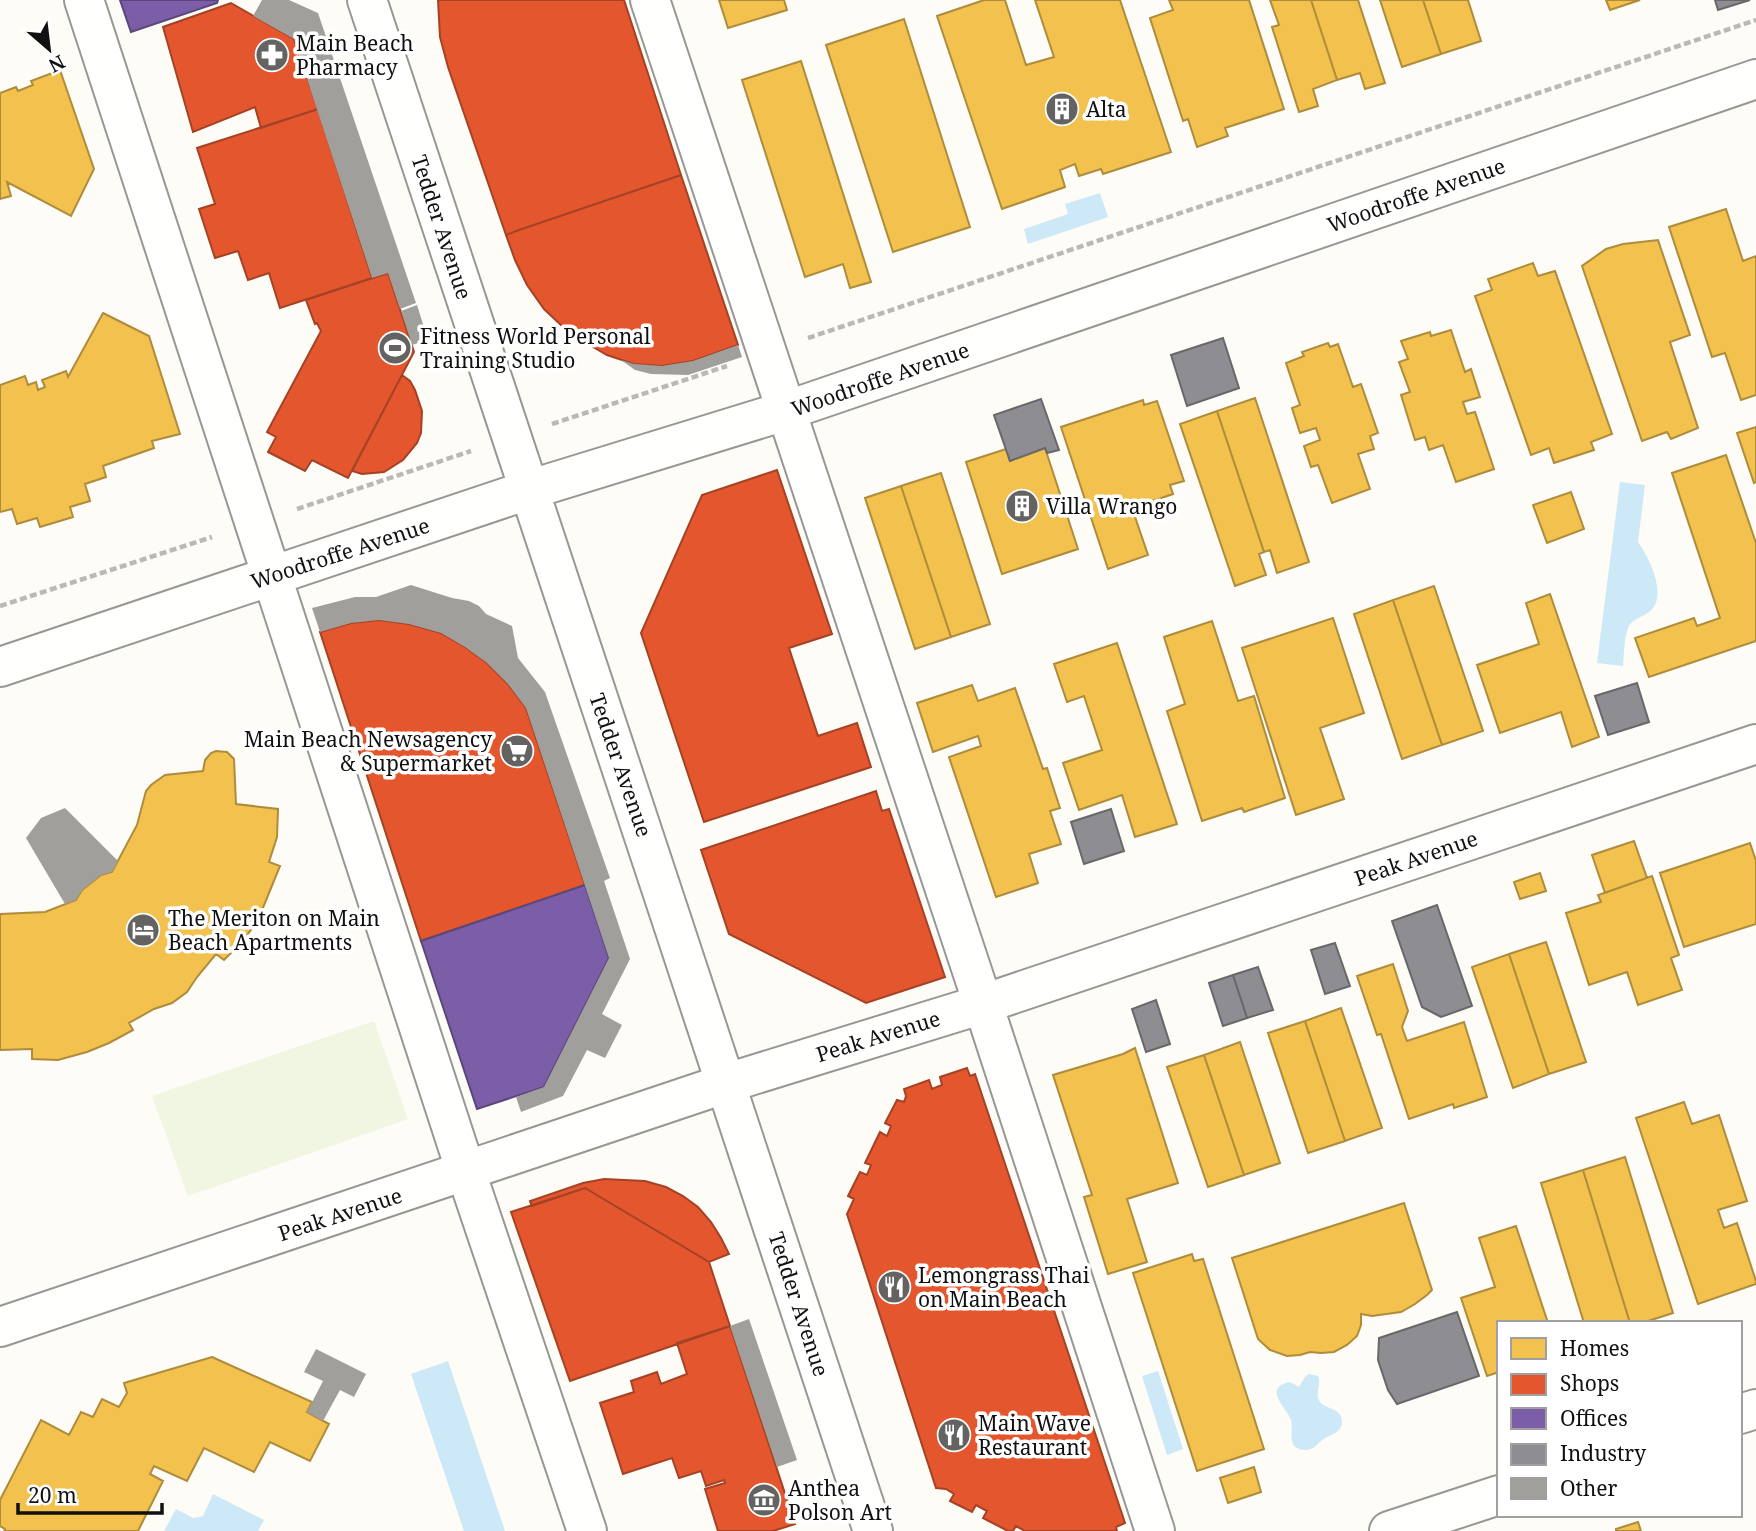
<svg xmlns="http://www.w3.org/2000/svg" width="1756" height="1531" font-family="'Noto Serif',serif">
	<rect width="100%" height="100%" fill="#fdfcf7"/>
	<path fill="#f0f6e1" d="M374 1021 408 1119 188 1196 152 1096Z"/>
	<path fill="#cde8f7" d="M1100 193 1108 217 1028 244 1024 229 1068 214 1065 204Z
		M1620 482 1645 485 1638 542C1649 557 1669 597 1649 612 1642 618 1632 618 1628 628 1624 639 1624 654 1623 666L1597 663Z
		M448 1361 505 1531H464L411 1374Z
		M1158 1371 1183 1449 1167 1455 1142 1376Z
		M1309 1374 1318 1376C1322 1385 1314 1393 1320 1402 1327 1410 1343 1408 1342 1423 1341 1431 1334 1434 1327 1437 1319 1440 1315 1451 1305 1450 1285 1449 1294 1430 1291 1420 1288 1409 1261 1388 1290 1382L1299 1387 1305 1377Z
		M213 1494 264 1520 258 1531H164L176 1509 193 1518 203 1516Z"/>
	<path fill="#f2c14e" stroke="#ae8c3c" stroke-width="2" d="M719 0H784L787 10 728 28Z
		M984 0H1005L1026 65 1054 57 1035 0H1120L1171 152 1103 174 1101 169 1079 176 1075 164 1060 170 1065 187 1002 209 937 16Z
		M1169 0H1249L1284 109 1225 128 1228 136 1197 147 1188 119 1183 121 1150 18 1173 10Z
		M1270 0H1311L1337 80 1313 89 1318 106 1299 112 1272 27 1279 25Z
		M1311 0H1358L1385 83 1365 89 1360 73 1337 80Z
		M1380 0H1423L1441 54 1402 67Z
		M1423 0H1468L1481 41 1441 54Z
		M1606 0H1640L1610 10Z
		M904 19 970 227 893 252 826 45Z
		M801 61 871 282 850 288 843 264 805 277 742 80Z
		M60 70 94 169 71 216 7 182 11 196 0 199V93L16 87 18 91 33 85 31 81Z
		M1726 209 1743 261 1756 256V395L1741 400 1725 353 1712 357 1669 227Z
		M1658 240 1690 335 1670 342 1698 428 1671 439 1667 432 1642 441 1582 266 1606 249 1623 244Z
		M1533 263 1538 276 1555 271 1612 434 1591 442 1594 450 1554 463 1549 448 1531 455 1475 296 1492 290 1488 279Z
		M103 313 149 336 180 434 152 441 154 448 103 466 106 477 85 484 90 501 70 507 73 517 40 527 37 518 17 524 12 509 0 512V385L25 376 28 385 36 382 38 390 45 387 42 380 66 371 68 377Z
		M1451 330 1465 372 1471 369 1480 397 1463 402 1467 414 1475 412 1494 469 1456 482 1443 445 1429 450 1425 437 1415 440 1401 395 1410 392 1399 362 1408 359 1401 341 1430 332 1431 336Z
		M1328 343 1330 347 1338 344 1353 387 1361 384 1378 433 1370 436 1374 449 1358 454 1370 489 1332 503 1318 465 1311 467 1304 446 1320 440 1316 428 1300 433 1292 408 1300 405 1286 363 1304 356 1302 352Z
		M1255 398 1309 562 1277 573 1270 550 1264 552 1217 411Z
		M1143 400 1144 405 1157 401 1184 481 1170 485 1173 494 1132 508 1148 555 1108 569 1061 427Z
		M1217 411 1264 552 1259 554 1266 575 1235 586 1180 424Z
		M1756 427V482L1754 483 1737 433Z
		M1045 448 1078 549 1002 574 966 462 1006 449 1010 461Z
		M1726 455 1756 543V641L1649 677 1635 638 1694 618 1697 626 1720 618 1672 473Z
		M941 473 990 624 951 637 901 486Z
		M901 486 951 637 915 649 865 498Z
		M1571 492 1584 529 1547 543 1533 505Z
		M1434 586 1483 731 1442 745 1393 600Z
		M1550 594 1599 737 1572 747 1561 712 1500 733 1477 665 1539 644 1526 603Z
		M1393 600 1442 745 1402 759 1354 614Z
		M1333 618 1364 713 1320 728 1344 799 1296 815 1242 648Z
		M1212 621 1238 701 1254 696 1285 798 1244 812 1242 808 1202 821 1167 711 1185 704 1164 637Z
		M1117 643 1177 824 1135 837 1122 795 1079 810 1063 763 1102 750 1084 696 1067 702 1054 664Z
		M972 685 978 701 1015 688 1043 769 1047 768 1060 808 1050 811 1061 844 1029 854 1038 883 996 897 949 757 981 746 978 736 933 752 917 703Z
		M216 751 227 752 234 759 236 804 278 809 277 837 269 862 280 866 258 920 242 942 224 960 216 954 197 977 187 992 172 1003 154 1009 129 1023 133 1030 109 1043 87 1052 58 1060 32 1059V1049L0 1050V914L45 912 76 900 82 890 91 883 101 875 112 872 137 825 146 791 151 785 165 775 203 771 205 760 211 753Z
		M1634 841 1647 878 1605 893 1592 855Z
		M1750 843 1756 861V924L1684 947 1660 873Z
		M1540 873 1546 891 1520 899 1514 882Z
		M1652 876 1679 955 1671 958 1682 990 1638 1005 1627 972 1589 985 1566 913 1601 902 1598 895Z
		M1546 942 1586 1062 1549 1074 1509 954Z
		M1509 954 1549 1074 1513 1088 1472 967Z
		M1393 964 1408 1011 1402 1027 1407 1041 1464 1022 1487 1097 1454 1108 1453 1104 1409 1119 1381 1034 1377 1035 1357 976Z
		M1341 1008 1382 1128 1345 1141 1305 1021Z
		M1305 1021 1345 1141 1308 1153 1268 1033Z
		M1240 1042 1280 1163 1244 1175 1204 1055Z
		M1135 1048 1178 1183 1127 1199 1147 1262 1108 1274 1084 1197 1092 1195 1053 1075 1123 1054Z
		M1204 1055 1244 1175 1208 1187 1167 1067Z
		M1684 1102 1692 1124 1719 1115 1747 1201 1718 1210 1724 1228 1737 1223 1756 1281V1284L1698 1304 1636 1118Z
		M1625 1157 1673 1313 1642 1323H1630L1583 1170Z
		M1583 1170 1630 1323H1584L1541 1183Z
		M1404 1203 1432 1290 1427 1295 1415 1304 1401 1312 1372 1316 1361 1314V1325L1357 1336 1347 1345 1334 1352 1321 1353 1310 1352 1300 1355 1287 1356 1270 1350 1258 1339 1232 1258Z
		M1516 1226 1548 1323H1499V1372L1487 1376 1461 1298 1495 1287 1479 1238Z
		M1192 1254 1194 1261 1203 1259 1264 1449 1197 1471 1133 1273Z
		M212 1357 312 1402 307 1412 329 1424 310 1461 270 1442 254 1472 204 1448 187 1481 154 1466 150 1474 163 1481 138 1531H4L5 1529 0 1526V1500L41 1420 69 1435 81 1412 93 1417 102 1399 119 1407 127 1393 124 1383Z
		M1254 1467 1261 1492 1228 1503 1220 1478Z
		M1638 1522 1641 1531H1616V1529Z"/>
	<path fill="#e4572e" stroke="#a54225" stroke-width="2" d="M438 0H624L681 175 519 230 506 235 448 67 440 37Z
		M231 3 294 39 318 109 261 128 255 107 193 132 163 27Z
		M318 109 372 278 280 308 269 273 248 280 238 251 215 258 199 209 215 204 197 148Z
		M681 175 738 345 693 361 662 366 634 364 607 355 586 343 564 328 544 309 527 285 515 260 506 235 519 230Z
		M388 273 414 352 348 478 312 460 305 471 268 452 276 437 267 432 321 331 317 323 315 324 306 300Z
		M402 375 410 381 415 390 422 411 421 433 417 443 403 460 384 472 362 474 352 471Z
		M777 470 832 634 789 648 818 736 857 723 871 767 704 822 641 633 702 495Z
		M379 620 409 624 441 633 465 647 487 663 508 684 526 708 585 885 421 941 320 632 351 623Z
		M876 791 882 811 889 809 945 977 866 1003 729 934 701 850Z
		M967 1068 970 1076 975 1074 1125 1523 1116 1527 1117 1531H1025L1016 1526 1013 1531H1008L983 1518 987 1511 976 1505 972 1512 950 1501 954 1494 946 1489 936 1488 847 1214 854 1199 848 1196 860 1172 867 1175 871 1165 865 1163 880 1132 887 1136 891 1126 885 1123 897 1100 904 1102 906 1096 904 1089 929 1080 932 1089 942 1085 940 1077Z
		M604 1179 645 1181 666 1187 683 1196 698 1207 711 1222 721 1238 729 1254 709 1262 585 1188 532 1206 530 1201 583 1183Z
		M585 1188 709 1262 730 1326 570 1381 511 1212Z
		M730 1326 795 1524 773 1531H718L705 1489 725 1483 724 1480 706 1486 701 1471 679 1478 672 1458 623 1474 600 1403 634 1392 631 1381 657 1372 661 1384 687 1374 677 1343Z"/>
	<path fill="#7b5ea7" stroke="#5b477a" stroke-width="2" d="M120 0H218L217 3 131 32Z
		M585 885 609 958 544 1087 477 1109 421 941Z"/>
	<path fill="#8d8d92" stroke="#68686b" stroke-width="2" d="M1715 0H1750L1718 10Z
		M1223 338 1239 388 1187 406 1171 355Z
		M1041 399 1059 450 1047 453 1045 448 1010 461 994 415Z
		M1637 683 1649 722 1608 735 1595 696Z
		M1111 809 1124 851 1084 864 1071 822Z
		M1437 905 1472 1006 1441 1017 1422 1007 1392 921Z
		M1335 943 1350 986 1325 994 1311 950Z
		M1258 967 1273 1010 1247 1018 1233 975Z
		M1233 975 1247 1018 1223 1026 1209 983Z
		M1156 1000 1170 1044 1146 1052 1132 1009Z
		M1457 1312 1479 1376 1397 1404 1388 1390 1378 1360 1379 1338Z"/>
	<path fill="#a19f9c" d="M262 0H289L318 13 416 303 400 309 388 273 372 278 294 39 253 16Z
		M417 305 428 340 412 345 401 311Z
		M738 345 742 357 688 375 651 374 635 370 621 360 634 364 662 366 693 361Z
		M411 585 452 598 469 601 479 606 486 614 512 626 518 658 545 692 610 878 604 881 630 959 602 1014 622 1025 605 1058 587 1050 563 1096 521 1112 516 1097 544 1087 609 958 526 708 508 684 487 663 465 647 441 633 409 624 379 620 351 623 320 632 312 608 355 597H376Z
		M65 808 118 861 112 872 101 875 91 883 82 890 76 900 65 904 26 838 41 818Z
		M749 1319 797 1460 777 1467 730 1326Z
		M316 1349 366 1374 354 1397 340 1390 323 1421 307 1412 323 1381 304 1372Z"/>
	<g fill="none" stroke-linecap="round" stroke-linejoin="round">
		<defs>
			<path id="minor" d="M84 0 466 1172 587 1531
				M367 0C535 511 706 1020 873 1531
				M650 0 983 1004 1155 1531
				M0 667 528 490 785 411 1756 79
				M0 1327 727 1083 983 1004 1756 744
				M1740 1414 1756 1409
				M1389 1531 1499 1495"/>
		</defs>
		<use href="#minor" stroke="#979795" stroke-width="42"/>
		<path stroke="#b9b9b8" stroke-width="4.5" stroke-dasharray="7 3.5" stroke-linecap="butt" d="M808 338 1756 20
			M552 424 727 366
			M297 509 471 451
			M0 606 212 537"/>
		<use href="#minor" stroke="#fffffe" stroke-width="38"/>
	</g>
	<defs>
		<symbol id="pharmacy-disc" viewBox="-11 -11 22 22"><circle r="9.5" fill="#646362" stroke="#fff"/><path d="M-2-6h4v4h4v4h-4v4h-4v-4h-4v-4h4Z" fill="#fff"/></symbol>
		<symbol id="building-disc" viewBox="-11 -11 22 22"><circle r="9.5" fill="#646362" stroke="#fff"/><path d="M-4-6H4V6H1V3H-1V6H-4ZM-2.5-4.3h1.7v1.8h-1.7ZM.8-4.3h1.7v1.8H.8ZM-2.5-1h1.7V.8h-1.7ZM.8-1h1.7V.8H.8Z" fill="#fff"/></symbol>
		<symbol id="stadium-disc" viewBox="-11 -11 22 22"><circle r="9.5" fill="#646362" stroke="#fff"/><path d="M0-5a6.5 5 0 1 0 0 10a6.5 5 0 1 0 0-10ZM-3.5-1.8h7v3.6h-7Z" fill="#fff"/></symbol>
		<symbol id="supermarket-disc" viewBox="-11 -11 22 22"><circle r="9.5" fill="#646362" stroke="#fff"/><path d="M-6-5.5h2.5l.6 2H6L4.5 2H-2.5L-4.4-4H-6ZM-1.5 3.2a1.3 1.3 0 1 0 .1 0ZM3 3.2a1.3 1.3 0 1 0 .1 0Z" fill="#fff"/></symbol>
		<symbol id="hotel-disc" viewBox="-11 -11 22 22"><circle r="9.5" fill="#646362" stroke="#fff"/><path d="M-6-4.5h1.5V1H6V5H4.5V3h-9V5H-6ZM-4 0a1.8 1.8 0 1 1 3.6 0ZM.5 0V-2.5h3Q6-2.5 6 0Z" fill="#fff"/></symbol>
		<symbol id="restaurant-disc" viewBox="-11 -11 22 22"><circle r="9.5" fill="#646362" stroke="#fff"/><path d="M-5-6h1v4h1v-4h1v4h1v-4h1v5L-1.5 .5V6h-2V.5L-5-1ZM5-6V6H3V1.5H1.5Q1.5-4 5-6Z" fill="#fff"/></symbol>
		<symbol id="museum-disc" viewBox="-11 -11 22 22"><circle r="9.5" fill="#646362" stroke="#fff"/><path d="M0-6L6-3V-2H-6V-3ZM-5-1h2V3h-2ZM-1-1h2V3h-2ZM3-1h2V3H3ZM-6 4H6V6H-6Z" fill="#fff"/></symbol>
	</defs>
	<g fill-rule="evenodd">
		<use href="#pharmacy-disc" x="253" y="36" width="38" height="38"/>
		<use href="#building-disc" x="1043" y="90" width="38" height="38"/>
		<use href="#stadium-disc" x="376" y="329" width="38" height="38"/>
		<use href="#building-disc" x="1003" y="487" width="38" height="38"/>
		<use href="#supermarket-disc" x="498" y="732" width="38" height="38"/>
		<use href="#hotel-disc" x="124" y="911" width="38" height="38"/>
		<use href="#restaurant-disc" x="875" y="1268" width="38" height="38"/>
		<use href="#restaurant-disc" x="935" y="1416" width="38" height="38"/>
		<use href="#museum-disc" x="745" y="1481" width="38" height="38"/>
	</g>
	<g text-anchor="middle" dominant-baseline="central" stroke-width="7" stroke-linejoin="round" paint-order="stroke">
		<g font-size="21" fill="#111" stroke="#fff" text-anchor="start">
			<text x="296" y="43">Main Beach<tspan x="296" dy="24">Pharmacy</tspan></text>
			<text x="1086" y="109">Alta</text>
			<text x="420" y="336">Fitness World Personal<tspan x="420" dy="24">Training Studio</tspan></text>
			<text x="1046" y="506">Villa Wrango</text>
			<text x="492" y="739" text-anchor="end">Main Beach Newsagency<tspan x="492" dy="24">&amp; Supermarket</tspan></text>
			<text x="168" y="918">The Meriton on Main<tspan x="168" dy="24">Beach Apartments</tspan></text>
			<text x="918" y="1275">Lemongrass Thai<tspan x="918" dy="24">on Main Beach</tspan></text>
			<text x="978" y="1423">Main Wave<tspan x="978" dy="24">Restaurant</tspan></text>
			<text x="788" y="1488">Anthea<tspan x="788" dy="24">Polson Art</tspan></text>
		</g>
		<g font-size="21" fill="#111" stroke="#fff">
			<text transform="translate(1416 195) rotate(-19)">Woodroffe Avenue</text>
			<text transform="translate(442 227) rotate(72)">Tedder Avenue</text>
			<text transform="translate(880 379) rotate(-19)">Woodroffe Avenue</text>
			<text transform="translate(340 553) rotate(-18)">Woodroffe Avenue</text>
			<text transform="translate(621 765) rotate(71)">Tedder Avenue</text>
			<text transform="translate(1416 858) rotate(-19)">Peak Avenue</text>
			<text transform="translate(878 1036) rotate(-17)">Peak Avenue</text>
			<text transform="translate(340 1214) rotate(-18)">Peak Avenue</text>
			<text transform="translate(799 1304) rotate(72)">Tedder Avenue</text>
		</g>
	</g>
	<rect x="1497" y="1321" width="245" height="196" fill="#ffffff" stroke="#a0a0a0" stroke-width="2"/>
	<rect x="1511" y="1338" width="35" height="21" fill="#f2c14e" stroke="#a0a0a0" stroke-width="2"/>
	<text x="1560" y="1356" font-size="21" fill="#111111">Homes</text>
	<rect x="1511" y="1374" width="35" height="21" fill="#e4572e" stroke="#a0a0a0" stroke-width="2"/>
	<text x="1560" y="1391" font-size="21" fill="#111111">Shops</text>
	<rect x="1511" y="1408" width="35" height="21" fill="#7b5ea7" stroke="#a0a0a0" stroke-width="2"/>
	<text x="1560" y="1426" font-size="21" fill="#111111">Offices</text>
	<rect x="1511" y="1444" width="35" height="21" fill="#8d8d92" stroke="#a0a0a0" stroke-width="2"/>
	<text x="1560" y="1461" font-size="21" fill="#111111">Industry</text>
	<rect x="1511" y="1478" width="35" height="21" fill="#a19f9c" stroke="#a0a0a0" stroke-width="2"/>
	<text x="1560" y="1496" font-size="21" fill="#111111">Other</text>
	<g transform="translate(49 49) rotate(152)" stroke="#ffffff" stroke-width="5" paint-order="stroke">
	<path d="M0-5L12 26L0 18L-12 26Z" fill="#111111"/>
	<text y="-10" font-size="19" font-weight="bold" text-anchor="middle" fill="#111111">N</text>
	</g>
	<path d="M18 1503v10h144v-10" fill="none" stroke="#111111" stroke-width="3.5"/>
	<text x="28" y="1503" font-size="21" fill="#111111" stroke="#ffffff" stroke-width="5" paint-order="stroke">20 m</text>
</svg>
